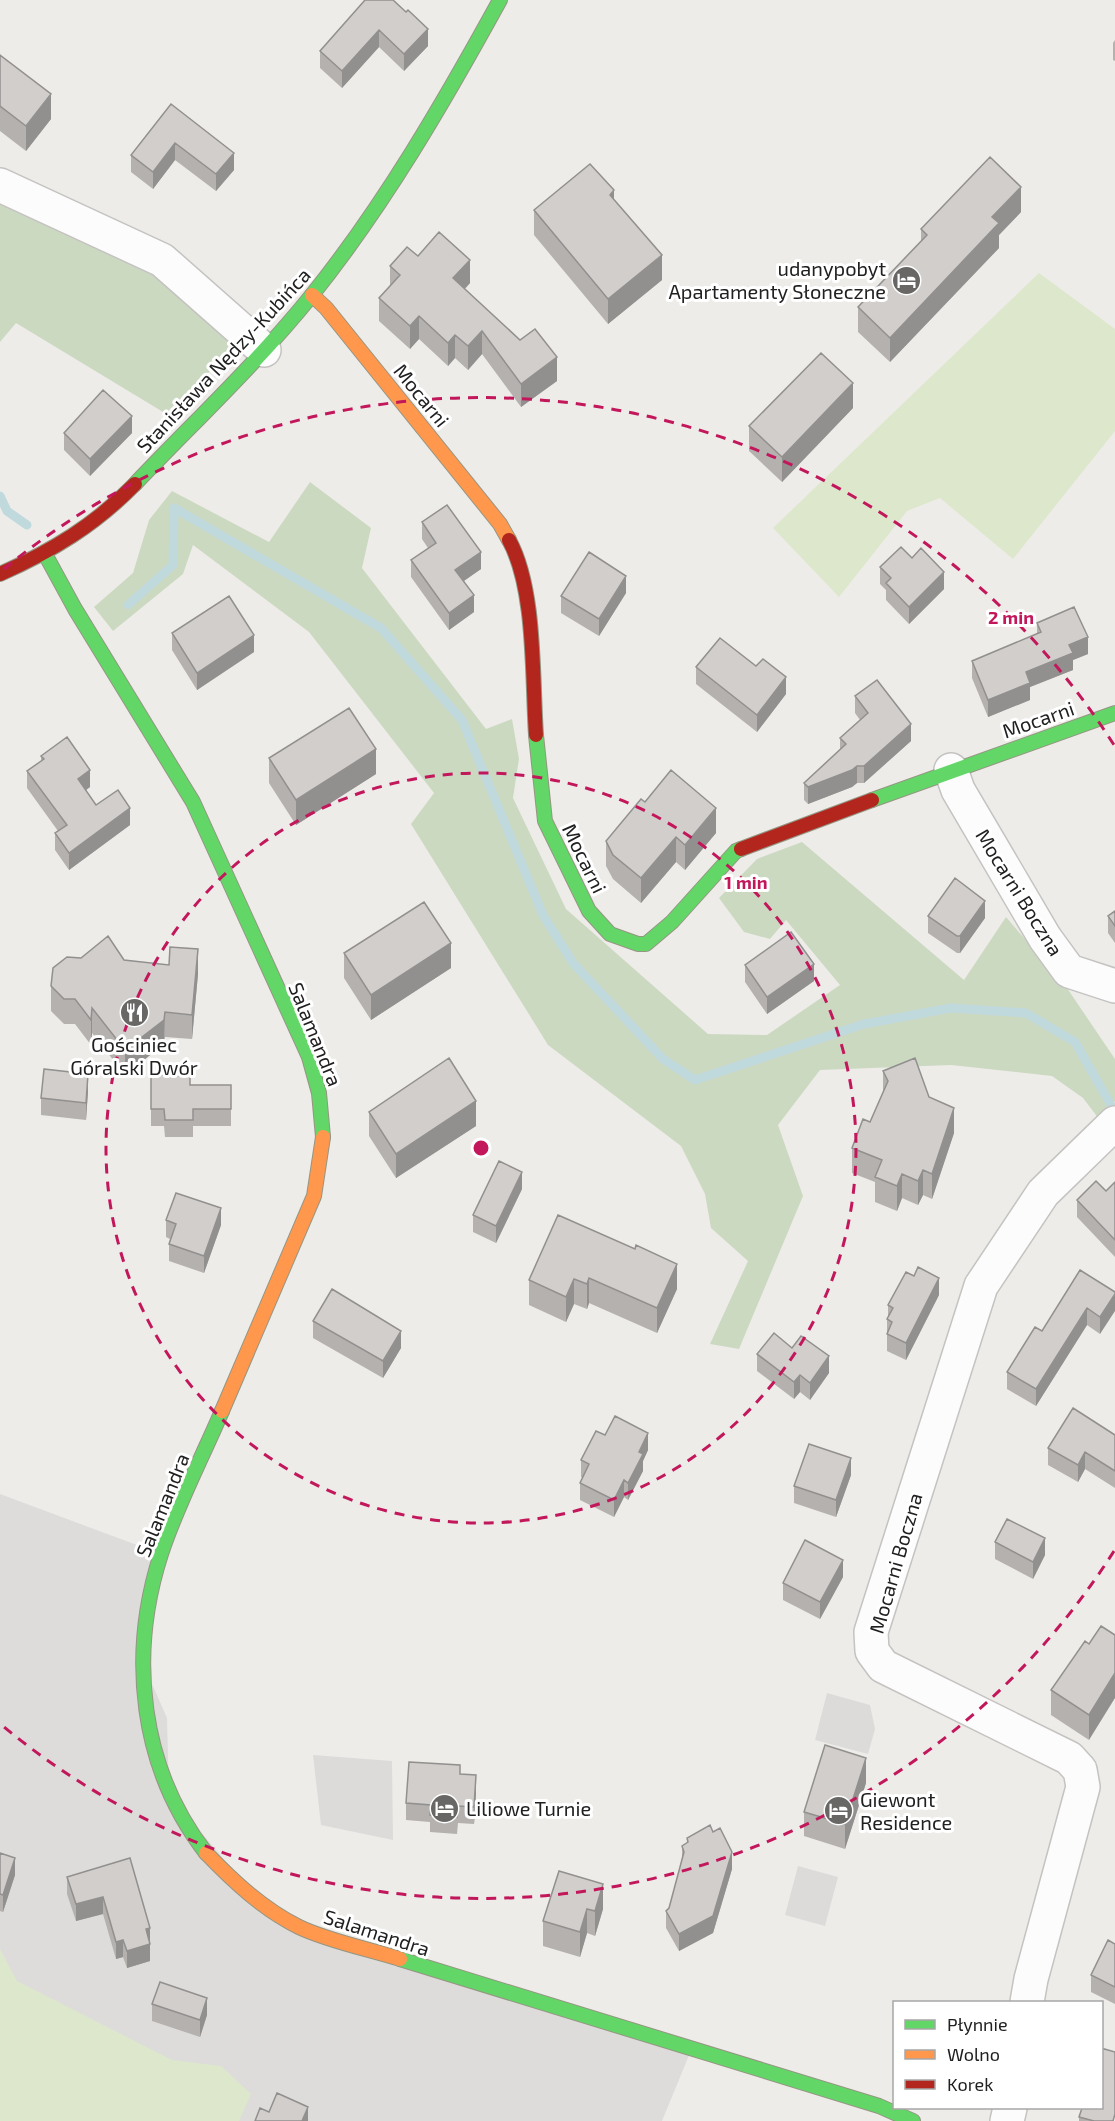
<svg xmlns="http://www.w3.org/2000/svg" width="1115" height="2121" font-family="'Exo 2',sans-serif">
	<rect width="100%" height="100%" fill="#eeece9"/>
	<path fill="#dddcda" d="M0 1494 161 1554 142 1661 167 1718 169 1795 269 1912 692 2048 662 2121H0Z"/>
	<path fill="#dce7cc" d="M1039 273 1115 329V431L1013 559 940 498 907 511 839 597 773 528Z
		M0 1949 17 1981 172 2060 221 2066 251 2094 239 2121H0Z"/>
	<path fill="#ccd9c1" d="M0 201 163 277 234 346 168 415 16 323 0 342Z
		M310 482 371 528 362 568 486 729 512 719 519 759 513 798 566 909 708 1034 767 1035 840 985 786 920 770 939 744 932 719 898 757 859 802 842 964 980 1006 917 1067 988 1115 1059V1101L1099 1119 1083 1098 1052 1076 951 1065 820 1070 778 1125 803 1196 739 1349 710 1344 748 1261 711 1228 705 1194 681 1146 548 1045 411 824 434 793 309 632 193 545 183 574 113 631 94 607 133 573 149 520 172 491 269 542Z"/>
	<path fill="#dcdbda" d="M827 1693 870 1705 875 1729 868 1754 815 1740Z
		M313 1755 392 1761 393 1840 321 1825Z
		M798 1866 838 1877 825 1926 785 1915Z"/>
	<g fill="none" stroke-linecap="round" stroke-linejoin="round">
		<path stroke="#c0d9dd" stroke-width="9" d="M0 496 7 511 27 525
			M128 605 173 565 174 508 381 628 462 720 543 915 573 963 663 1059 695 1080 864 1024 951 1008 1026 1013 1075 1042 1115 1112"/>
		<defs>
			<path id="street" d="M0 185 162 260 264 350
				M951 770 958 790 1045 938 1069 971 1115 986
				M1027 2002 1031 1979 1083 1787 1080 1770 1069 1758 883 1666 872 1651 871 1632 981 1286 1043 1193 1115 1123
				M1007 2121 1010 2108"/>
			<path id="fast" d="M135 484C194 422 258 362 312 295 385 204 444 102 500 0
				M45 554 75 609 193 802 309 1057 319 1093 323 1137
				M536 735 545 821 589 911 610 934 638 944H646L672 922 736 851 741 849
				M872 800 1115 713
				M206 1853C140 1768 128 1656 161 1554 177 1505 202 1458 222 1411
				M400 1959 879 2106 913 2121"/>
			<path id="slow" d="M312 295 326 308 500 524 509 540
				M222 1411 314 1196 323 1137
				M206 1853C234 1882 263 1909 299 1927 328 1941 369 1949 400 1959"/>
			<path id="jam" d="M509 540C536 589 532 678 536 735
				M0 574C52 551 95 525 135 484
				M741 849 872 800"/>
		</defs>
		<use href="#street" stroke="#c4c3c1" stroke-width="36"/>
		<use href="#fast" stroke="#959683" stroke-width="16"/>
		<use href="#slow" stroke="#959683" stroke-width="16"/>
		<use href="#jam" stroke="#959683" stroke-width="16"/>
		<use href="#street" stroke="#fcfcfc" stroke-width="33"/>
		<use href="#fast" stroke="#63d668" stroke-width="14"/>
		<use href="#slow" stroke="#ff974d" stroke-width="14"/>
		<use href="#jam" stroke="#b3261e" stroke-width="14"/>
	</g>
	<path fill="#b4b1af" d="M365 0 428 46 404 71 379 47 342 88 320 68V51Z
		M1115 40V61L1113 60V43Z
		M0 55 51 119 26 151 0 131Z
		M171 104 234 170 216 191 175 160 153 189 131 172V155Z
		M534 210 662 280 608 324 534 235Z
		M1021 212 999 235V248L890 362 858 332V307L921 241V229Z
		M418 256 470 283 465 289 557 381 521 407 482 354 468 370 455 358 448 366 419 339 410 349 379 321V298L390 286V266Z
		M853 408 782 482 749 451V426Z
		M64 433H132L90 476 64 450Z
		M422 522 481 569 464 581 474 612 449 630 411 577V560L428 548 422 539Z
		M880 567 944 589 909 624 886 600V590L880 584Z
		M626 593 599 636 561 613V596Z
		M1037 623 1088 654 1073 660V670L1030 687V700L988 717 972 678V661L1037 634Z
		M172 633 254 652 197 690 172 650Z
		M756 666 786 694 757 732 696 684V667Z
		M855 696 911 741 864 783H857L852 787 808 804 804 800V783L840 750V738L860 720 855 713Z
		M41 756 90 787 86 790 96 805 130 825 69 870 55 850V833L58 831 27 788V771L41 761Z
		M269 758 376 774 296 825 269 783Z
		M645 802 716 833 685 870 676 862 641 903 613 879 606 866V841Z
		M1115 911V943L1108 933V916Z
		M928 916 985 918 960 953H957L928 933Z
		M344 953 451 968 371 1020 344 978Z
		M124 960 198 974 192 1039 165 1037 164 1044 125 1075 92 1033 91 1045 75 1024H64L51 1011V986Z
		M745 965 814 981 767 1014 745 982Z
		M883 1071 929 1097 954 1133 932 1199 923 1195 918 1205 902 1198 897 1211 875 1202V1182L852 1173V1148L870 1122 883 1092Z
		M151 1075 190 1085H231V1126H193V1137H165L164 1126H151Z
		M88 1091 86 1120 41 1115V1098Z
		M369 1112 476 1126 396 1178 369 1136Z
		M1115 1182V1257L1077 1217V1200L1106 1191Z
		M522 1189 496 1243 473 1232V1215Z
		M166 1220 221 1225 204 1273 169 1261V1244L170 1239 166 1237Z
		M635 1249 677 1289 657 1333 589 1303 587 1309 574 1304 566 1322 529 1305V1280Z
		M1115 1292 1100 1334 1087 1325 1036 1406 1007 1389V1372L1042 1331Z
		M939 1295 906 1360 887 1351V1319L888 1317V1305Z
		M313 1321 401 1348 383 1378 313 1338Z
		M792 1348 829 1373 810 1400 800 1392 794 1399 757 1371V1354Z
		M605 1435 648 1450 643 1461V1471L628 1500 624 1497 614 1517 580 1500V1483L583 1478 581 1477V1460Z
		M1115 1435V1488L1085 1469 1078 1482 1048 1465V1448Z
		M851 1475 836 1517 794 1503V1486Z
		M995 1542 1045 1555 1033 1579 995 1559Z
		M843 1577 820 1619 783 1600V1583Z
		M1101 1626 1089 1740 1051 1715V1690L1089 1644Z
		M460 1774 476 1792 474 1824 458 1823 457 1834 430 1832V1822L406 1820V1803Z
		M866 1783 845 1849 804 1836V1812Z
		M687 1838 732 1869 713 1933 679 1951 666 1928V1911L669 1908 682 1860V1846L687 1843Z
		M0 1853 15 1875 3 1912 0 1911Z
		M130 1858 150 1945V1961L127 1968 123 1957 116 1959 103 1914 76 1921 67 1894V1877Z
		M559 1871 603 1909 595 1936 587 1933 580 1957 543 1946V1921Z
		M1115 1944V2004L1091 1992V1975Z
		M152 2004 207 2015 200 2037 152 2021Z
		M1079 2117 1115 2121H1079Z"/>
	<path fill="#92908f" d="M428 29V46L404 71V54Z
		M379 30V47L342 88V71Z
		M51 94V119L26 151V126Z
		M175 143V160L153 189V172Z
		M234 153V170L216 191V174Z
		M1021 187V212L999 235V248L890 362V338L992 217Z
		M614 190V215L610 195Z
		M662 255V280L608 324V299Z
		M470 260V283L453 301V278Z
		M419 316V339L410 349V326Z
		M482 331V354L468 370V346Z
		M455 335V358L448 366V343Z
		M557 357V381L521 407V384Z
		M853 383V408L782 482V457Z
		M132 416V433L90 476V459Z
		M481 552V569L455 587V570Z
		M944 572V589L909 624V607Z
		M626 576V593L599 636V619Z
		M474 595V612L449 630V613Z
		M254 635V652L197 690V673Z
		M1088 637V654L1073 660V670L1030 687V700L988 717V700L1026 672 1069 645Z
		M786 677V694L757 732V715Z
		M911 724V741L864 783V766Z
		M376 749V774L296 825V800Z
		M857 766V783L852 787 808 804V787Z
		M90 770V787L78 796V779Z
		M130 808V825L69 870V853Z
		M716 808V833L685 870V845Z
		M676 837V862L641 903V878Z
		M985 901V918L960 953V936Z
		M451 943V968L371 1020V995Z
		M198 949V974L192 1039V1015Z
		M814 964V981L767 1014V997Z
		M92 1008V1033L91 1045V1020Z
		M165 1012 164 1044 125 1075V1050Z
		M88 1074V1091L86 1120V1103Z
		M476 1101V1126L396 1178V1154Z
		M954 1108V1133L932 1199V1174Z
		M923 1170V1195L918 1205V1181Z
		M522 1172V1189L496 1243V1226Z
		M902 1174V1198L897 1211V1186Z
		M221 1208V1225L204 1273V1256Z
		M677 1264V1289L657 1333V1308Z
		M589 1278V1303L587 1309V1284Z
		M939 1278V1295L906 1360V1343Z
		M574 1279V1304L566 1322V1297Z
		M1115 1294V1311L1100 1334V1317Z
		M1087 1308V1325L1036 1406V1389Z
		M401 1331V1348L383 1378V1361Z
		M829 1356V1373L810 1400V1383Z
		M800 1375V1392L794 1399V1382Z
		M648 1433V1450L643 1461V1471L628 1500V1483L639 1452Z
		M1085 1452V1469L1078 1482V1465Z
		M851 1458V1475L836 1517V1500Z
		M624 1480V1497L614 1517V1500Z
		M1045 1538V1555L1033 1579V1562Z
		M843 1560V1577L820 1619V1602Z
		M1115 1673V1698L1089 1740V1715Z
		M866 1758V1783L845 1849V1824Z
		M476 1775V1792L474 1824V1807Z
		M732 1852V1869L713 1933 679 1951V1934Z
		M15 1858V1875L3 1912V1895Z
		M603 1884V1909L595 1936V1911Z
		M103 1897V1914L76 1921V1904Z
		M587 1909V1933L580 1957V1932Z
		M150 1928V1961L127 1968V1951L146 1929Z
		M123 1940V1957L116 1959V1942Z
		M207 1998V2015L200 2037V2020Z
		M308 2107V2121H302Z"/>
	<path fill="#d1cecc" stroke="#92908f" stroke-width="1.5" d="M365 0H393L406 12 408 10 428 29 404 54 379 30 342 71 320 51Z
		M0 55 51 94 26 126 0 106Z
		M171 104 234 153 216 174 175 143 153 172 131 155Z
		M990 157 1021 187 992 217 999 223 890 338 858 307 927 235 921 229Z
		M590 164 614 190 610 195 662 255 608 299 534 210Z
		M439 232 470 260 453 278 520 340 535 329 557 357 521 384 482 331 468 346 455 335 448 343 419 316 410 326 379 298 400 275 390 266 407 247 418 256Z
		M821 353 853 383 782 457 749 426Z
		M103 390 132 416 90 459 64 433Z
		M447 505 481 552 455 570 474 595 449 613 411 560 436 543 422 522Z
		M901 547 912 558 921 548 944 572 909 607 886 583 891 578 880 567Z
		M589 552 626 576 599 619 561 596Z
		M229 596 254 635 197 673 172 633Z
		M1074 607 1088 637 1069 645 1073 653 1026 672 1030 683 988 700 972 661 1041 632 1037 623Z
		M720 638 756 666 763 659 786 677 757 715 696 667Z
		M877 680 911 724 864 766H857L852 770 808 787 804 783 846 744 840 738 868 713 855 696Z
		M349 708 376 749 296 800 269 758Z
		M67 737 90 770 78 779 96 805 118 790 130 808 69 853 55 833 67 825 27 771 44 759 41 756Z
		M671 770 716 808 685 845 676 837 641 878 613 855 606 841 641 799 645 802Z
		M955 878 985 901 960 936H957L928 916Z
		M424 902 451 943 371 995 344 953Z
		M1115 911V926L1108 916Z
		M791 932 814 964 767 997 745 965Z
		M108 936 124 960 169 965 170 947 198 949 192 1015 165 1012 164 1020 125 1050 92 1008 91 1020 75 999H64L51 986 53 968 67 957 81 958Z
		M449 1058 476 1101 396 1154 369 1112Z
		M915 1058 929 1097 954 1108 932 1174 923 1170 918 1181 902 1174 897 1186 875 1177 882 1160 852 1148 863 1119 870 1122 888 1081 883 1071Z
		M44 1069 88 1074 86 1103 41 1098Z
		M151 1075 190 1076V1085H231V1109H193V1120H165L164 1109H151Z
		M499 1161 522 1172 496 1226 473 1215Z
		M1096 1181 1106 1191 1115 1182V1240L1077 1200Z
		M176 1193 221 1208 204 1256 169 1244 176 1224 166 1220Z
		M558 1215 635 1249 636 1245 677 1264 657 1308 589 1278 587 1284 574 1279 566 1297 529 1280Z
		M918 1267 939 1278 906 1343 887 1334 892 1322 887 1319 893 1308 888 1305 906 1272 914 1276Z
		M1080 1270 1115 1292V1294L1100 1317 1087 1308 1036 1389 1007 1372 1035 1327 1042 1331Z
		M332 1289 401 1331 383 1361 313 1321Z
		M774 1333 792 1348 801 1336 829 1356 810 1383 800 1375 794 1382 757 1354Z
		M1073 1408 1115 1435V1471L1085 1452 1078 1465 1048 1448Z
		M615 1416 648 1433 639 1452 643 1454 628 1483 624 1480 614 1500 580 1483 589 1464 581 1460 596 1431 605 1435Z
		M809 1444 851 1458 836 1500 794 1486Z
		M1007 1519 1045 1538 1033 1562 995 1542Z
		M805 1540 843 1560 820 1602 783 1583Z
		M1101 1626 1115 1635V1673L1089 1715 1051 1690 1085 1641 1089 1644Z
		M825 1745 866 1758 845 1824 804 1812Z
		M409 1762 460 1765V1774L476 1775 474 1807 458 1806 457 1817 430 1815 431 1805 406 1803Z
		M710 1825 713 1832 720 1828 732 1852 713 1916 679 1934 666 1911 669 1908 684 1852 682 1846 688 1842 687 1838Z
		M0 1853 15 1858 3 1895 0 1894Z
		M130 1858 150 1928 146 1929 150 1944 127 1951 123 1940 116 1942 103 1897 76 1904 67 1877Z
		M559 1871 603 1884 595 1911 587 1909 580 1932 543 1921Z
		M1108 1940 1115 1944V1987L1091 1975Z
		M160 1982 207 1998 200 2020 152 2004Z
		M1101 2048 1115 2052V2114L1113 2121H1094L1079 2117 1082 2108H1101Z
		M277 2093 308 2107 302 2121H255L260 2108 269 2112Z"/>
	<g fill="none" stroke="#c2185b" stroke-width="3" stroke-dasharray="10 8">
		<circle cx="481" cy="1148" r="375"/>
		<path d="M1114 1551A750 750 0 0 1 4 1727M4 569A750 750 0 0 1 1114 745"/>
	</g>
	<defs>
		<symbol id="hotel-disc" viewBox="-11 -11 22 22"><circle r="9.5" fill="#686766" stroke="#fff"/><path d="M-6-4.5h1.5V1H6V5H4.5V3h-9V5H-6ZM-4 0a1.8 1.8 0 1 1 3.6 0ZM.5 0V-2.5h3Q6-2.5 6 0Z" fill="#fff"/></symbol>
		<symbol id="restaurant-disc" viewBox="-11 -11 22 22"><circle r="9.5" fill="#686766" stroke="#fff"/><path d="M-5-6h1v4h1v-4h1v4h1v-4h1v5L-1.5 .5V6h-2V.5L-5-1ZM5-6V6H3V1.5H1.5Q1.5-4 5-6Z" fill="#fff"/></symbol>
	</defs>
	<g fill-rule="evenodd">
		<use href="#hotel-disc" x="890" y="264" width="33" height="33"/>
		<use href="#restaurant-disc" x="118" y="996" width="33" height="33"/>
		<use href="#hotel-disc" x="428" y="1792" width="33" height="33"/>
		<use href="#hotel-disc" x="822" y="1794" width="33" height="33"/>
	</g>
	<g text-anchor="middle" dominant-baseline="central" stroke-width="6" stroke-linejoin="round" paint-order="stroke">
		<g font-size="20" fill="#202020" stroke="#fff" text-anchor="start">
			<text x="886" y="268" text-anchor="end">udanypobyt<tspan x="886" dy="23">Apartamenty Słoneczne</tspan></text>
			<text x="134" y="1044" text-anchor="middle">Gościniec<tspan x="134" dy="23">Góralski Dwór</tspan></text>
			<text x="860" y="1799">Giewont<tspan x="860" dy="23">Residence</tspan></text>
			<text x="466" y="1808">Liliowe Turnie</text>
		</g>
		<g font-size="20" fill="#202020" stroke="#fff">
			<text transform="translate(223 360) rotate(-47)">Stanisława Nędzy-Kubińca</text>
			<text transform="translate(422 395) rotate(51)">Mocarni</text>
			<text transform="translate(1038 719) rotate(-19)">Mocarni</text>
			<text transform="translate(585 858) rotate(64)">Mocarni</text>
			<text transform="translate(1020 892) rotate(58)">Mocarni Boczna</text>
			<text transform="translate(316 1034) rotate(68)">Salamandra</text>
			<text transform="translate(162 1505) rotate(-68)">Salamandra</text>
			<text transform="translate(895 1563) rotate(-74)">Mocarni Boczna</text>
			<text transform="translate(377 1932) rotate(18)">Salamandra</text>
		</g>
	</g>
	<circle cx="481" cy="1148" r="9" fill="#c2185b" stroke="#fff" stroke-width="3"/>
	<g font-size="18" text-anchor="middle" font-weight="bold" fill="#c2185b" stroke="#fff" stroke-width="6" stroke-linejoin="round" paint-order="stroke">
		<text x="1011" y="624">2 min</text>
		<text x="746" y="889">1 min</text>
	</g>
	<rect x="893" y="2001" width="210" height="108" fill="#ffffff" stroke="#a6a6a6" stroke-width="1.5"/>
	<rect x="905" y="2020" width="30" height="9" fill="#63d668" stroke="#a6a6a6" stroke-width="1.5"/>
	<text x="947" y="2031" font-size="18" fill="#202020">Płynnie</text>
	<rect x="905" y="2050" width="30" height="9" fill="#ff974d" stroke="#a6a6a6" stroke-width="1.5"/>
	<text x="947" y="2061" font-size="18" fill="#202020">Wolno</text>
	<rect x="905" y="2080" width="30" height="9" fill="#b3261e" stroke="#a6a6a6" stroke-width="1.5"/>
	<text x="947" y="2091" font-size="18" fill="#202020">Korek</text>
</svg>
